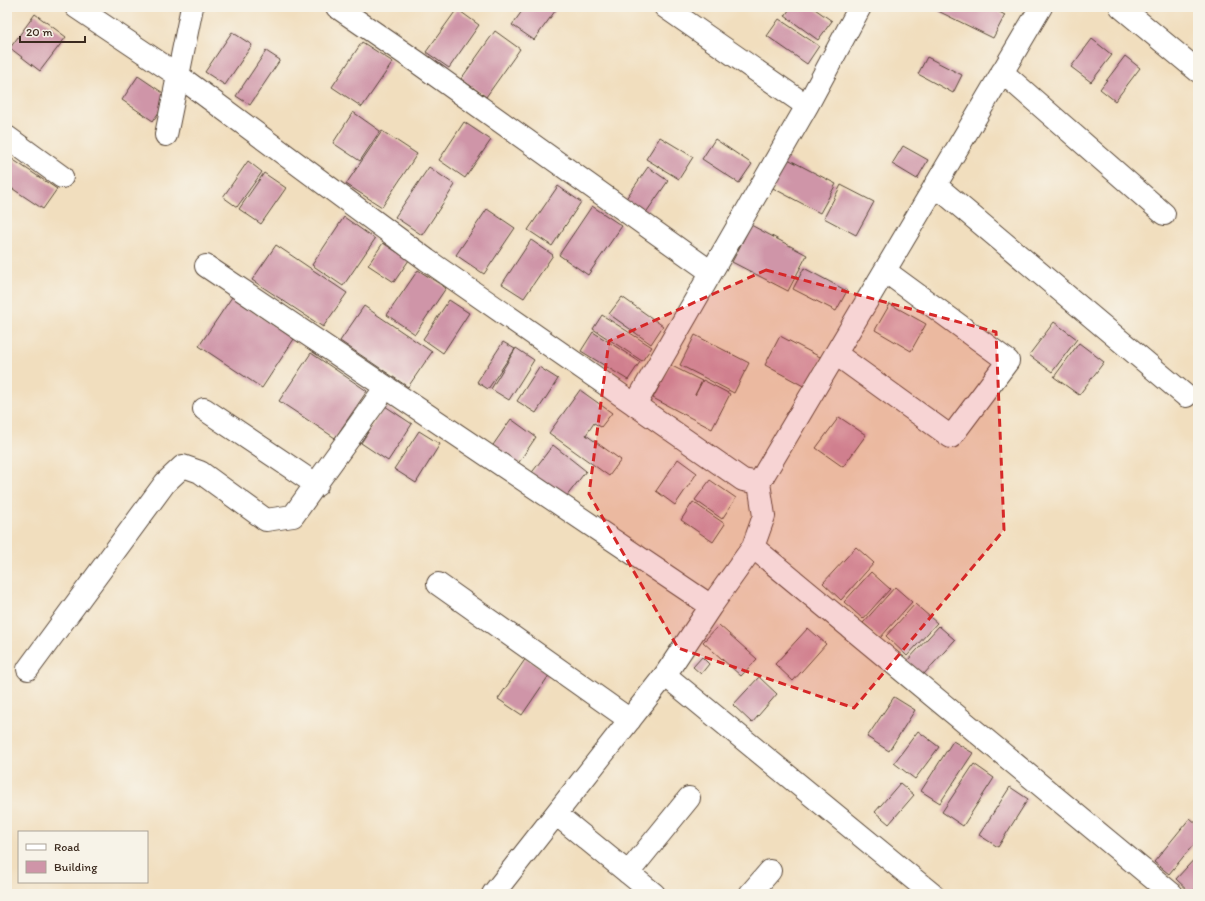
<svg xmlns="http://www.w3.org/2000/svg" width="1205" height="901" font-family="Itim,sans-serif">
	<rect width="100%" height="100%" fill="#f7f3e8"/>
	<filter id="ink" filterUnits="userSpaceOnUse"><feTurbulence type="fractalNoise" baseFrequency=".025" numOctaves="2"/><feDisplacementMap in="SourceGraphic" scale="8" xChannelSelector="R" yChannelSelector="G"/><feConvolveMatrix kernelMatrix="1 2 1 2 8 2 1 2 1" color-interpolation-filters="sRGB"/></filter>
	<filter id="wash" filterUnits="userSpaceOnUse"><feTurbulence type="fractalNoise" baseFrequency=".012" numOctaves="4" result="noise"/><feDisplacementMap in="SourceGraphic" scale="16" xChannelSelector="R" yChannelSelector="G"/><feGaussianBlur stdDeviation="0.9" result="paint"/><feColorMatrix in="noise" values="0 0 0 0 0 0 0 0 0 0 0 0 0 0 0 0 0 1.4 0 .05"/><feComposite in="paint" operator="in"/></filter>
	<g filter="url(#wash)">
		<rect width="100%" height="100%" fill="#f1debe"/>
		<g id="blocks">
			<path fill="#cf95a8" d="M525 7H558L534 40 512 25Z
				M791 7H812L832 21 818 40 785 16Z
				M940 7H990L1005 15 993 38 938 11Z
				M457 9 479 25 449 68 426 52Z
				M35 14 66 37 40 71 10 48Z
				M779 19 819 46 807 64 767 36Z
				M495 31 520 49 486 97 461 79Z
				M232 32 252 45 225 85 205 72Z
				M1092 39 1112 55 1091 82 1071 67Z
				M362 42 393 62 362 107 332 87Z
				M266 51 280 60 250 105 236 96Z
				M1125 56 1140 68 1115 101 1100 89Z
				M927 57 962 75 953 93 918 74Z
				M138 76 169 97 153 121 122 100Z
				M353 112 380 131 360 161 333 143Z
				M464 122 491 140 465 178 439 160Z
				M382 131 417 154 382 207 346 184Z
				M660 137 693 157 679 179 646 159Z
				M715 139 752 164 739 183 702 159Z
				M903 146 928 160 917 179 892 164Z
				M9 157 57 189 43 209 7 185V160Z
				M784 157 836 184 820 213 769 186Z
				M248 161 262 172 237 207 223 197Z
				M429 167 455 185 422 235 395 217Z
				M648 167 668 181 645 214 625 200Z
				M264 173 286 188 261 224 239 209Z
				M841 185 874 202 856 235 824 218Z
				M558 186 581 202 552 246 528 230Z
				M592 206 622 226 588 275 559 255Z
				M487 209 515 228 484 274 456 255Z
				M344 217 375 239 343 286 312 265Z
				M751 225 807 255 788 291 732 262Z
				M531 240 553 255 524 298 502 284Z
				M383 243 409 260 394 282 368 265Z
				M276 245 347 293 323 327 252 280Z
				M804 268 847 291 836 311 793 289Z
				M418 270 446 288 415 334 387 315Z
				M232 297 294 339 262 388 199 346Z
				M622 297 663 326 651 344 609 314Z
				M449 300 469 313 443 353 423 339Z
				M890 304 926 324 911 351 875 330Z
				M364 306 432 352 408 387 340 341Z
				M602 315 652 347 642 361 593 329Z
				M1054 322 1077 339 1052 372 1029 355Z
				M593 332 640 362 628 380 581 351Z
				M695 335 749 363 734 393 680 365Z
				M780 336 822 358 807 388 765 365Z
				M503 342 515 349 488 389 477 382Z
				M1079 343 1104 362 1079 395 1054 377Z
				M516 348 534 360 509 400 491 389Z
				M311 353 367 391 335 438 279 401Z
				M670 365 702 381 695 395 703 380 730 394 712 429 653 398Z
				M539 367 558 379 536 413 517 401Z
				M580 390 612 413 601 427 594 423 586 435 621 460 609 476 549 433Z
				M385 406 412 424 388 461 361 443Z
				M839 417 866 435 843 467 816 448Z
				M511 419 536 437 517 465 491 448Z
				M419 431 440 444 416 483 394 469Z
				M553 445 586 471 563 501 530 475Z
				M678 459 697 473 675 505 656 491Z
				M710 480 736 498 722 519 695 500Z
				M693 502 725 524 713 542 681 520Z
				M856 547 874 563 841 600 823 583Z
				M871 572 890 589 863 619 844 602Z
				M895 587 912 602 880 638 863 623Z
				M915 604 937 623 907 656 886 636Z
				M719 625 757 659 741 676 703 642Z
				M939 626 955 640 923 675 907 661Z
				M808 628 826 644 793 681 775 664Z
				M702 657 709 664 701 674 693 667Z
				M526 658 550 674 522 715 498 699Z
				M759 677 777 694 752 723 733 705Z
				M894 697 915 710 889 751 867 737Z
				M918 731 939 747 915 779 894 763Z
				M953 741 973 753 940 803 921 791Z
				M974 764 994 778 963 826 942 812Z
				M900 783 914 795 889 824 875 812Z
				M1010 787 1028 799 998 847 979 835Z
				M1190 818 1198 825V839L1169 874 1154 862Z
				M1198 855V886L1191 893 1176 879Z"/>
		</g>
	</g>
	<g filter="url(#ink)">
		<use href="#blocks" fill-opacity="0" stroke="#564536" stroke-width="1"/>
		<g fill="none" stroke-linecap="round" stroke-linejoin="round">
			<defs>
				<path id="street" d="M76 7 179 76 427 260 743 480 759 483
					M337 7 417 62 711 272
					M665 7 807 106
					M1121 7 1198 71
					M1002 72 1164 214
					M166 135 192 7
					M7 137 62 177
					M935 185 1186 396
					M206 266 711 606 753 547 764 516 759 483 1041 7
					M836 354 951 437 1008 361 885 271
					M635 405 807 106 860 7
					M204 409 317 485
					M753 547 1172 894
					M438 584 630 720
					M711 606 665 675 932 894
					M28 669 165 483 183 466 200 472 266 520 293 516 386 387
					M556 814 654 894
					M628 873 689 798
					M493 894 665 675
					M750 894 770 871"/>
			</defs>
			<use href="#street" stroke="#564536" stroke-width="24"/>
			<use href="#street" stroke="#fff" stroke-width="22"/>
		</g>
	</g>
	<path fill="#d62828" fill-opacity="0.2" stroke="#d62828" stroke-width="3" stroke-dasharray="8 5" stroke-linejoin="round" d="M766 270 996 332 1004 530 854 708 678 648 589 494 609 341Z"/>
	<rect width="1205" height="901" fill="none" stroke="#f7f3e8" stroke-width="24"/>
	<rect x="18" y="831" width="130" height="52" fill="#f7f3e8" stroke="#aca397"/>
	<rect x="26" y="844" width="20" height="6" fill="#ffffff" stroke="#aca397"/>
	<text x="54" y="851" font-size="12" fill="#3b2a1e">Road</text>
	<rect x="26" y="861" width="20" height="12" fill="#cf95a8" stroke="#aca397"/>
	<text x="54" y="871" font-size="12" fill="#3b2a1e">Building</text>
	<path d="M20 36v6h65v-6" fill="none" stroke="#3b2a1e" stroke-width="2"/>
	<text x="26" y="36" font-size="12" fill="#3b2a1e" stroke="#f7f3e8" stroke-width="3" paint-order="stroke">20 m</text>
</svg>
